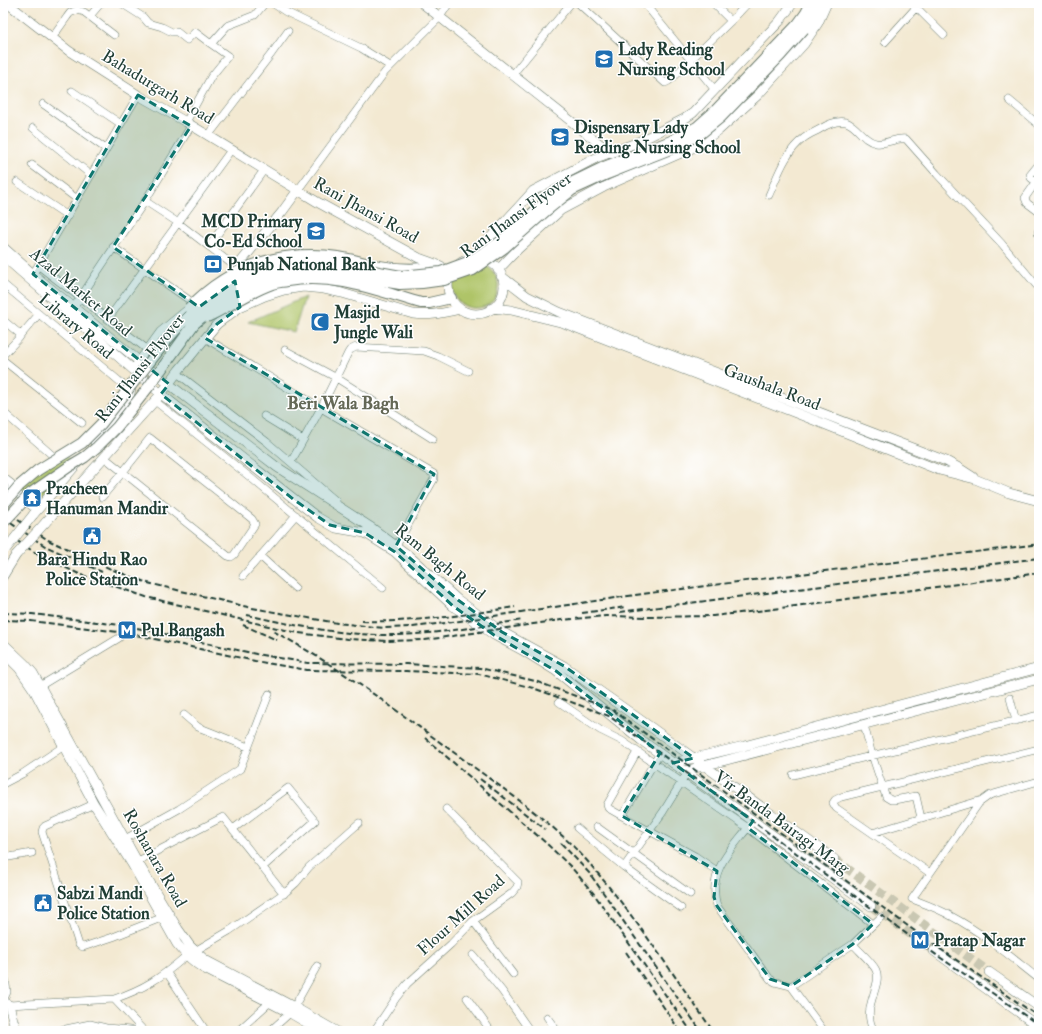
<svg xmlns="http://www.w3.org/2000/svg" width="1042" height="1034" font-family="'IM FELL Double Pica',serif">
	<rect width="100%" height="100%" fill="#fff"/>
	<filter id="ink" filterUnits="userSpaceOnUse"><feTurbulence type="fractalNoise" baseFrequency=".025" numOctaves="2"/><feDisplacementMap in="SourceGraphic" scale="8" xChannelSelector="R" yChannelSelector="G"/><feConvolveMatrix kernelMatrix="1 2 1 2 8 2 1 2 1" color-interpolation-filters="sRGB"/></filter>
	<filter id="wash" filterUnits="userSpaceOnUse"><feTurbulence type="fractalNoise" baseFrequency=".012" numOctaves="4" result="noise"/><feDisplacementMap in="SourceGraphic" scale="16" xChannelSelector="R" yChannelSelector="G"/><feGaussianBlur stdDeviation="0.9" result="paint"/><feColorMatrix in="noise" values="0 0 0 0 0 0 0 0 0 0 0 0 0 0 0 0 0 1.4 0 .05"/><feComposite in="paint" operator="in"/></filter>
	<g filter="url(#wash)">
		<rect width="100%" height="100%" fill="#f3e9d2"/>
		<path fill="#afc468" stroke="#67804e" d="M484 265C492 268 497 275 498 283 501 318 446 316 453 280Z
			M305 297 294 332 248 322Z
			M63 453 72 462 40 497 39 496 37 497 29 490 25 494 14 484C27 470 46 462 63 453Z"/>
	</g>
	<g filter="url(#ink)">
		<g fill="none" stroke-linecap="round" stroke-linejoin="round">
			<path stroke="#c9c7b2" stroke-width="9" stroke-dasharray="9 4.5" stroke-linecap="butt" d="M834 859 989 972
				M871 906 934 951"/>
			<defs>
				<path id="street" d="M121 3 143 17 148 23 162 27 172 32H177L187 40 195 32 211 44
					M272 3 286 12 361 48 390 66
					M578 3 665 83 669 81 731 21 748 3
					M644 3 715 90
					M713 3 731 21
					M916 7 944 35
					M90 16 101 3
					M52 38 67 17 70 13 77 10 84 12 114 35
					M885 42 920 3
					M513 74 571 3
					M72 91 121 124
					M1009 100 1039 125
					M43 104 106 149
					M186 122 211 77 228 56 211 44 227 26 255 15 265 3
					M33 128 91 175
					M208 136 272 53 288 31
					M32 165 77 199
					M1039 178 1025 198 1027 203 1039 212
					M17 182 68 216
					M1039 184 1031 178 1030 175 1039 164
					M298 190 385 72 440 17 449 3
					M769 195C778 175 785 152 804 138 809 134 815 132 820 129 828 124 837 120 846 122 858 126 863 141 876 143 887 145 896 137 906 139L937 174 1002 244 1037 286 1039 290
					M145 201 177 222 237 268
					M1039 229 1038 233 1039 236
					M209 246 264 170
					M113 247 195 304
					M39 266 148 350
					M33 274 138 95
					M3 284 131 391
					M74 307 145 201 191 126
					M108 319 231 150
					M3 320 21 335 19 338 3 355
					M21 335 39 314
					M205 338 321 408 434 474V479L396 546
					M285 350 335 377 433 439
					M3 360 82 423
					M177 373 267 442 336 501
					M155 401 251 478 383 588
					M3 412 52 455
					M264 416 303 440
					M291 462 321 408 348 353 350 350 356 347 424 351 438 356 468 371
					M3 477 12 484 11 488 36 510
					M102 497 123 472 150 438 252 519 255 524 234 555 231 557 228 556 104 457
					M260 556 295 588
					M243 576 296 515
					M40 686 119 638
					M1010 698 1016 721
					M559 702 600 730 622 741 748 828 873 924
					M184 715 198 727 248 747
					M864 725 872 755 886 797 891 800H894L916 796 921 818
					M637 752 607 805 608 808 622 816 660 753
					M793 775 1039 715
					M1039 781 990 795 979 803 912 899C925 904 939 909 951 916 983 933 1011 957 1039 979
					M3 784 22 774 64 746
					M94 804 45 826 43 828 42 832 79 945 83 947 113 937 161 918
					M622 816 695 856 717 871
					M750 825C731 850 707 871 717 906L770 979 775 982 791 986 824 1031
					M597 827 690 894
					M577 828 624 867 681 908
					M233 829 288 788 315 821 263 867
					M872 833 982 800
					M125 839 179 809 240 769 269 694
					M3 858 32 853
					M134 863 223 817 284 894
					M624 867 663 812 684 778
					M930 873 836 808 833 803 835 800 841 797 1039 749
					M473 921 513 974
					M195 951 229 931 287 891 296 883 309 867 359 823
					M473 955 502 991 530 1031
					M167 973 206 1031
					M791 986 853 944
					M467 998 491 1031
					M1038 999 1039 1000
					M9 1005 114 999
					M294 1007 317 966
					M547 1017 557 1031
					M56 1031 90 1024 106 1028 143 1031
					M144 1031 114 999C144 989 162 977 186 956
					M238 1031 269 1003
					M270 1031 290 1013
					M374 1031 396 998 407 984 451 944 473 921 512 893 517 887 518 882 514 878 446 809
					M874 1031C860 1007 883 987 876 970 872 962 859 951 853 944L881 917"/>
				<path id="secondary" d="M7 3 69 51 138 95 186 122 319 203 419 258 441 266
					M422 3 615 156
					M3 247 33 274 139 361 277 467 372 528 408 555 458 600 502 632 564 666 652 728 834 859
					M3 256 161 394 317 517 336 528 365 533 395 552 453 606 494 635 522 650 556 671 641 740 871 906
					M472 258 533 191 596 158 636 143 684 119 693 113 779 22 793 3
					M448 286a28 28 0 1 1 56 0a28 28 0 1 1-56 0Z
					M498 270 518 249 561 210 604 187 695 147 719 130 758 95 804 44 818 23 827 3
					M231 274 282 212 298 190
					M501 276 527 296 559 312 946 461 959 468 973 477
					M492 308 511 310 564 323 819 422 939 470 975 479 1009 493 1039 501
					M137 365 161 332 195 304
					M95 443 129 399 132 383
					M33 515 76 465
					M45 523 161 394 179 370 217 324 240 307 265 296 284 290 303 287 324 289 342 293 413 314C430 316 444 313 460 309
					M3 576 16 555
					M3 643 25 664 33 673 137 861 178 929 190 946 205 960 294 1007 336 1031
					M3 652 19 668 34 690 94 804 132 864 177 944C185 954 192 962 203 968L290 1013 321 1031
					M673 763 744 746 1039 668
					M684 771 1039 679
					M934 951 1039 1027
					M3 971 6 992 3 998
					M989 972 1039 1007
					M3 1002 9 1005 16 1031"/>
				<path id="primary" d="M798 24 806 13 811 3
					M804 29 814 15 819 3
					M369 264C392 269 414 271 438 266
					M421 303H429L451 298"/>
			</defs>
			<use href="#street" stroke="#69796b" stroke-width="8"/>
			<use href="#secondary" stroke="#69796b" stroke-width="10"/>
			<use href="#primary" stroke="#69796b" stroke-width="12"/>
			<use href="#street" stroke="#fff" stroke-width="7"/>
			<use href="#secondary" stroke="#fff" stroke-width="9"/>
			<use href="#primary" stroke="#fff" stroke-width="10"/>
			<path stroke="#1f3d34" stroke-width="2" stroke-dasharray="6 3" stroke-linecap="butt" d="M3 510 48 540 113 570 148 583 252 608 337 623 384 628 413 627 460 621 642 594 1039 544
				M3 518 45 546 102 572
				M3 532 39 555 79 574 146 597 298 633 347 639 388 641 425 640 561 620 606 616 648 617 713 616 766 610 1039 573
				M620 612 1039 558
				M3 613 32 614 128 626 256 654 308 663 406 664 480 668 535 681 613 710 923 937 1039 1017
				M582 613 626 607
				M247 615C296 626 345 636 395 635 438 634 481 626 523 620
				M3 620 31 621 127 633 255 661 307 670 406 671 479 674 533 688 609 716 919 943 1039 1025
				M362 621C413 623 465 615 515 607
				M243 625 277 640
				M273 631C338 666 396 710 456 754 504 790 556 823 595 870 638 921 675 977 713 1031
				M425 738 546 843 571 867 594 894 691 1031
				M480 779 545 829
				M561 843 590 874 701 1031
				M626 952 680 1031"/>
			<defs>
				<path id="secondary-bridge" d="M6 549 33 515
					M16 555 45 523"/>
				<path id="primary-bridge" d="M189 308C237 257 303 244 369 264
					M207 317C229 307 249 292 272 284 277 282 282 282 287 281 334 273 376 290 421 303
					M3 505 19 486 38 470 82 443 101 424 166 341 181 324 195 310 234 282 253 273 272 268 305 263 335 264 401 276 441 272 468 262 500 242 543 204 569 184 604 167 671 141 697 127 715 111 798 24
					M3 523 31 493 70 466 85 457 97 447 117 427 150 385 194 324 216 305 239 289 276 275 307 271 334 272 363 278 400 284 422 283 444 280 473 270 504 248 547 210 572 190 607 174 673 148 700 134 721 117 781 55 804 29"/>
			</defs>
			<use href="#secondary-bridge" stroke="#69796b" stroke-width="10" stroke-linecap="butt"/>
			<use href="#primary-bridge" stroke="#69796b" stroke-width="12" stroke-linecap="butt"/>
			<use href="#secondary-bridge" stroke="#fff" stroke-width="9"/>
			<use href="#primary-bridge" stroke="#fff" stroke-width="10"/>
		</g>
	</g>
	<path fill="#0f766e" fill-opacity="0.2" stroke="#0f766e" stroke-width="3" stroke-dasharray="8 5" stroke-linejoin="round" d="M138 95 191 126 113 247 199 307 235 281 240 307 217 324 205 338 434 474 396 546 458 600 502 632 564 666 694 758 673 763 753 821 748 828 873 924 853 944 791 986 770 979 717 906 714 897 717 871 622 816 660 753 556 671 494 635 453 606 395 552 365 533 330 525 293 499 161 394 169 384 33 274Z"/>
	<defs>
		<symbol id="university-square" viewBox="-11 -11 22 22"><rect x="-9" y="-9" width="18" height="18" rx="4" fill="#1f6fb2" stroke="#fff"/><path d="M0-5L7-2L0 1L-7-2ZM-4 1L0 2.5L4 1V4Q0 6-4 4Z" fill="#fff"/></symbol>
		<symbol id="school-square" viewBox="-11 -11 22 22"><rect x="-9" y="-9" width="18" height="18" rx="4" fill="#1f6fb2" stroke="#fff"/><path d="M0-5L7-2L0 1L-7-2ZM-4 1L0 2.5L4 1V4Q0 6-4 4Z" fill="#fff"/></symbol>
		<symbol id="bank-square" viewBox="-11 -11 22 22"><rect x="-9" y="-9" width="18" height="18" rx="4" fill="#1f6fb2" stroke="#fff"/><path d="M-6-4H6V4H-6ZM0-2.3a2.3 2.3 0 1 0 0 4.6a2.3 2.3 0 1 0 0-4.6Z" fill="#fff"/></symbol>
		<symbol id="mosque-square" viewBox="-11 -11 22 22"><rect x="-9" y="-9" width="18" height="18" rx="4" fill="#1f6fb2" stroke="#fff"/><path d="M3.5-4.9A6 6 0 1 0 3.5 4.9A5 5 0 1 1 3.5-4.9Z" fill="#fff"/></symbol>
		<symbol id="temple-square" viewBox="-11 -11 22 22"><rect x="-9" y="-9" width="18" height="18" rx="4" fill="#1f6fb2" stroke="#fff"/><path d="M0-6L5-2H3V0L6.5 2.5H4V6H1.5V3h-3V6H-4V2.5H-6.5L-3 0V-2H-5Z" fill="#fff"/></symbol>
		<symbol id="civic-square" viewBox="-11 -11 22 22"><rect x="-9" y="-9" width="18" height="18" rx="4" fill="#1f6fb2" stroke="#fff"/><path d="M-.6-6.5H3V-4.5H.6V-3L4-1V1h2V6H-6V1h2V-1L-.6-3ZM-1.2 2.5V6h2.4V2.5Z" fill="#fff"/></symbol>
		<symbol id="metro-square" viewBox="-11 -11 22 22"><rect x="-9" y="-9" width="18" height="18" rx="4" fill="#1f6fb2" stroke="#fff"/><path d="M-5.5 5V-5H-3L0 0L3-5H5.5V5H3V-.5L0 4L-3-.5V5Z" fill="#fff"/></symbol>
	</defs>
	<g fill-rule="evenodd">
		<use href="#university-square" x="593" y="48" width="22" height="22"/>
		<use href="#university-square" x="549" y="126" width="22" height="22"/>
		<use href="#school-square" x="305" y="220" width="22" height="22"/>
		<use href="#bank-square" x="202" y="253" width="22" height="22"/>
		<use href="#mosque-square" x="309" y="311" width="22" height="22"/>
		<use href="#temple-square" x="21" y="487" width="22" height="22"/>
		<use href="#civic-square" x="81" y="525" width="22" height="22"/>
		<use href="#metro-square" x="116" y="619" width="22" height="22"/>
		<use href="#civic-square" x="32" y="892" width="22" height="22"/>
		<use href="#metro-square" x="909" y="929" width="22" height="22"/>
	</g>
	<g text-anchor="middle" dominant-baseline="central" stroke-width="3" stroke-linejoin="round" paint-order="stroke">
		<g font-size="17" font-weight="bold" fill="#1f3d34" stroke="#fff" text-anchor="start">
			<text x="618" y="49">Lady Reading<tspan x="618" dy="20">Nursing School</tspan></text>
			<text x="574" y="127">Dispensary Lady<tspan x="574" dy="20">Reading Nursing School</tspan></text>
			<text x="302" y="221" text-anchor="end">MCD Primary<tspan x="302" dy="20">Co-Ed School</tspan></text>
			<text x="227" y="264">Punjab National Bank</text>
			<text x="334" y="312">Masjid<tspan x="334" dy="20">Jungle Wali</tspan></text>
			<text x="46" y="488">Pracheen<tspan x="46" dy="20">Hanuman Mandir</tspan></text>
			<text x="92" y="559" text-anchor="middle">Bara Hindu Rao<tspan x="92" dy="20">Police Station</tspan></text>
			<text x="141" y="630">Pul Bangash</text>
			<text x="57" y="893">Sabzi Mandi<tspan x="57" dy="20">Police Station</tspan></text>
			<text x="934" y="940">Pratap Nagar</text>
		</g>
		<g font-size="17" fill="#1f3d34" stroke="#fff">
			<text transform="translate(158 87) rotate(31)">Bahadurgarh Road</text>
			<text transform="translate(366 210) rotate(29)">Rani Jhansi Road</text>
			<text transform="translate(516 215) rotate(-36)">Rani Jhansi Flyover</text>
			<text transform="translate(81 292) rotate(40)">Azad Market Road</text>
			<text transform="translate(76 326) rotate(40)">Library Road</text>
			<text transform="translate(140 368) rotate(-52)">Rani Jhansi Flyover</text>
			<text transform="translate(772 387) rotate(21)">Gaushala Road</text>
			<text transform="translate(440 562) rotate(39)">Ram Bagh Road</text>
			<text transform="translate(782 822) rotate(36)">Vir Banda Bairagi Marg</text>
			<text transform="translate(155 858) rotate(60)">Roshanara Road</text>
			<text transform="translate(461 915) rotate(-42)">Flour Mill Road</text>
		</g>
		<g font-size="18" font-weight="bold" fill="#646856" stroke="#fff">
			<text x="343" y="403">Beri Wala Bagh</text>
		</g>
	</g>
	<rect width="1042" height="1034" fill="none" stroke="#fff" stroke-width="16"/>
</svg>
